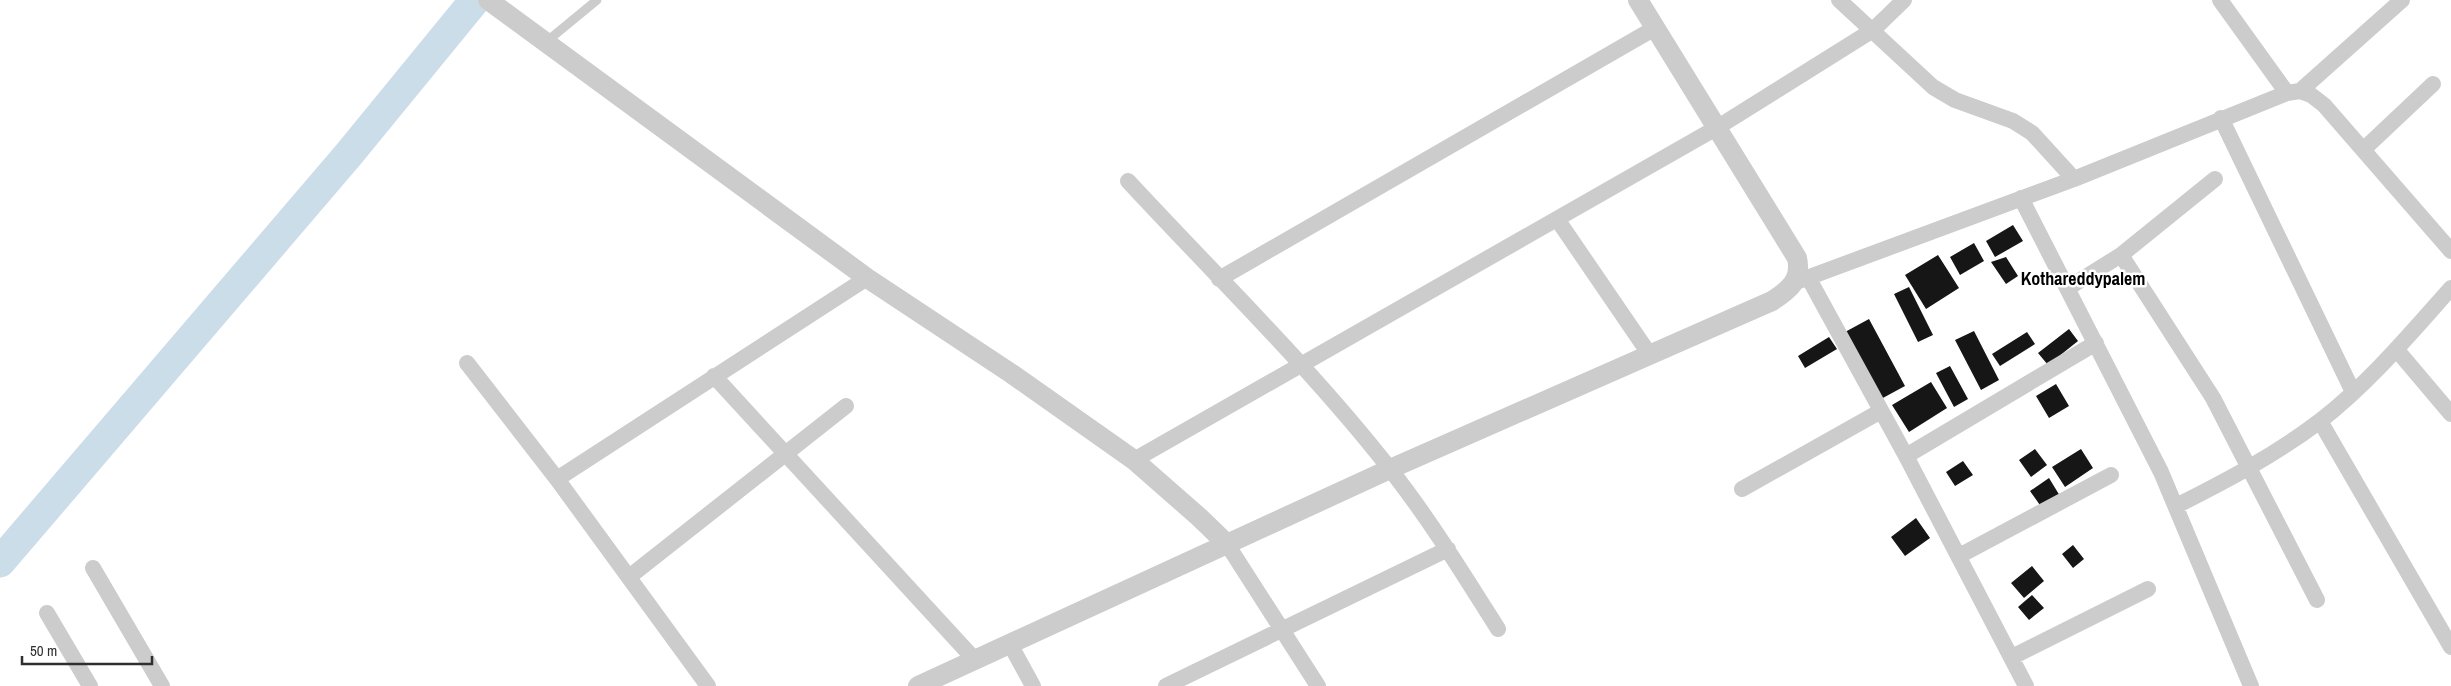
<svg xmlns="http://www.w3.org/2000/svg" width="2451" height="686" font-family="'Archivo Narrow',sans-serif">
	<rect width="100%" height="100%" fill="#fff"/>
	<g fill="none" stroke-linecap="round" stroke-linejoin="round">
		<path stroke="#ccddea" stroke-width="31" d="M0 562 349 154 475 0"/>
	</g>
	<path fill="#161616" d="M2013 225 2023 241 1995 257 1986 241Z
		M1974 243 1984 261 1960 275 1950 257Z
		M1938 255 1959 288 1926 309 1905 275Z
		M2006 257 2018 276 2006 284 1991 262Z
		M1909 287 1933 335 1918 342 1894 294Z
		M1869 319 1905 386 1881 399 1845 332Z
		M2069 329 2078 341 2048 365 2038 353Z
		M1974 331 1999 380 1981 390 1955 340Z
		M2027 332 2035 344 2000 366 1992 354Z
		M1829 337 1837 349 1805 368 1798 356Z
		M1950 366 1968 399 1954 407 1936 373Z
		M1931 382 1947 408 1909 432 1892 405Z
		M2056 384 2069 406 2049 418 2036 396Z
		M2035 449 2047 465 2031 477 2019 460Z
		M2081 449 2093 468 2065 487 2052 467Z
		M1963 461 1973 475 1955 486 1946 472Z
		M2049 478 2060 496 2042 508 2030 491Z
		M1916 518 1930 538 1905 556 1891 537Z
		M2073 545 2084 559 2073 568 2062 554Z
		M2032 566 2044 581 2024 598 2011 583Z
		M2032 595 2044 608 2029 620 2018 607Z"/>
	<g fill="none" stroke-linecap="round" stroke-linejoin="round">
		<path stroke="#ccc" stroke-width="9" d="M546 42 597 0"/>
		<path stroke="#ccc" stroke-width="16" d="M1839 0 1933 87 1955 100 2013 121 2032 133 2074 179
			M2220 0 2287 93
			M2300 91 2402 0
			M2221 118 2353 392
			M2363 150 2433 84
			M1128 181C1216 276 1310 367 1390 469 1430 520 1464 575 1498 629
			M2021 198 2161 472 2251 686
			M1557 219 1650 355
			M2121 255 2213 398 2317 600
			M1808 277 1906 456 2026 686
			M1219 279 1655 28
			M1796 282 2074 179 2287 93 2300 91 2311 95 2324 105 2451 251
			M2068 288 2121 255 2215 179
			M2396 349 2451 414
			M467 363 557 479 708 686
			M714 376 975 660
			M2320 421 2451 647
			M1906 456 2096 343
			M1134 460 1718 127 1873 30 1904 0
			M557 479 867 278
			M1742 489 1881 411
			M2176 506C2226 481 2275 455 2320 421 2369 383 2410 334 2451 288
			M1227 544 1318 686
			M1959 556 2111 475
			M93 568 162 686
			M629 577 846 406
			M47 613 90 686
			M1010 644 1033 686
			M2012 657 2148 589
			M1166 686 1448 549"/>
		<path stroke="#ccc" stroke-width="20" d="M488 0 867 278 1012 374 1134 460 1199 517 1227 544
			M918 686 1390 469 1772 301C1789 290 1802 280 1797 258L1638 0"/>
	</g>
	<g text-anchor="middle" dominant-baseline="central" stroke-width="5" stroke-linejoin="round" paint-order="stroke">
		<g font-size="18" font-weight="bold" fill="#000" stroke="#fff">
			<text x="2083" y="278">Kothareddypalem</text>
		</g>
	</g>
	<path d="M22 656v8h130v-8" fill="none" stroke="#2f2f2f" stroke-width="2.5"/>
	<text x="30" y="656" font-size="15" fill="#2f2f2f" stroke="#ffffff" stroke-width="4" paint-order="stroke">50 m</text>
</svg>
